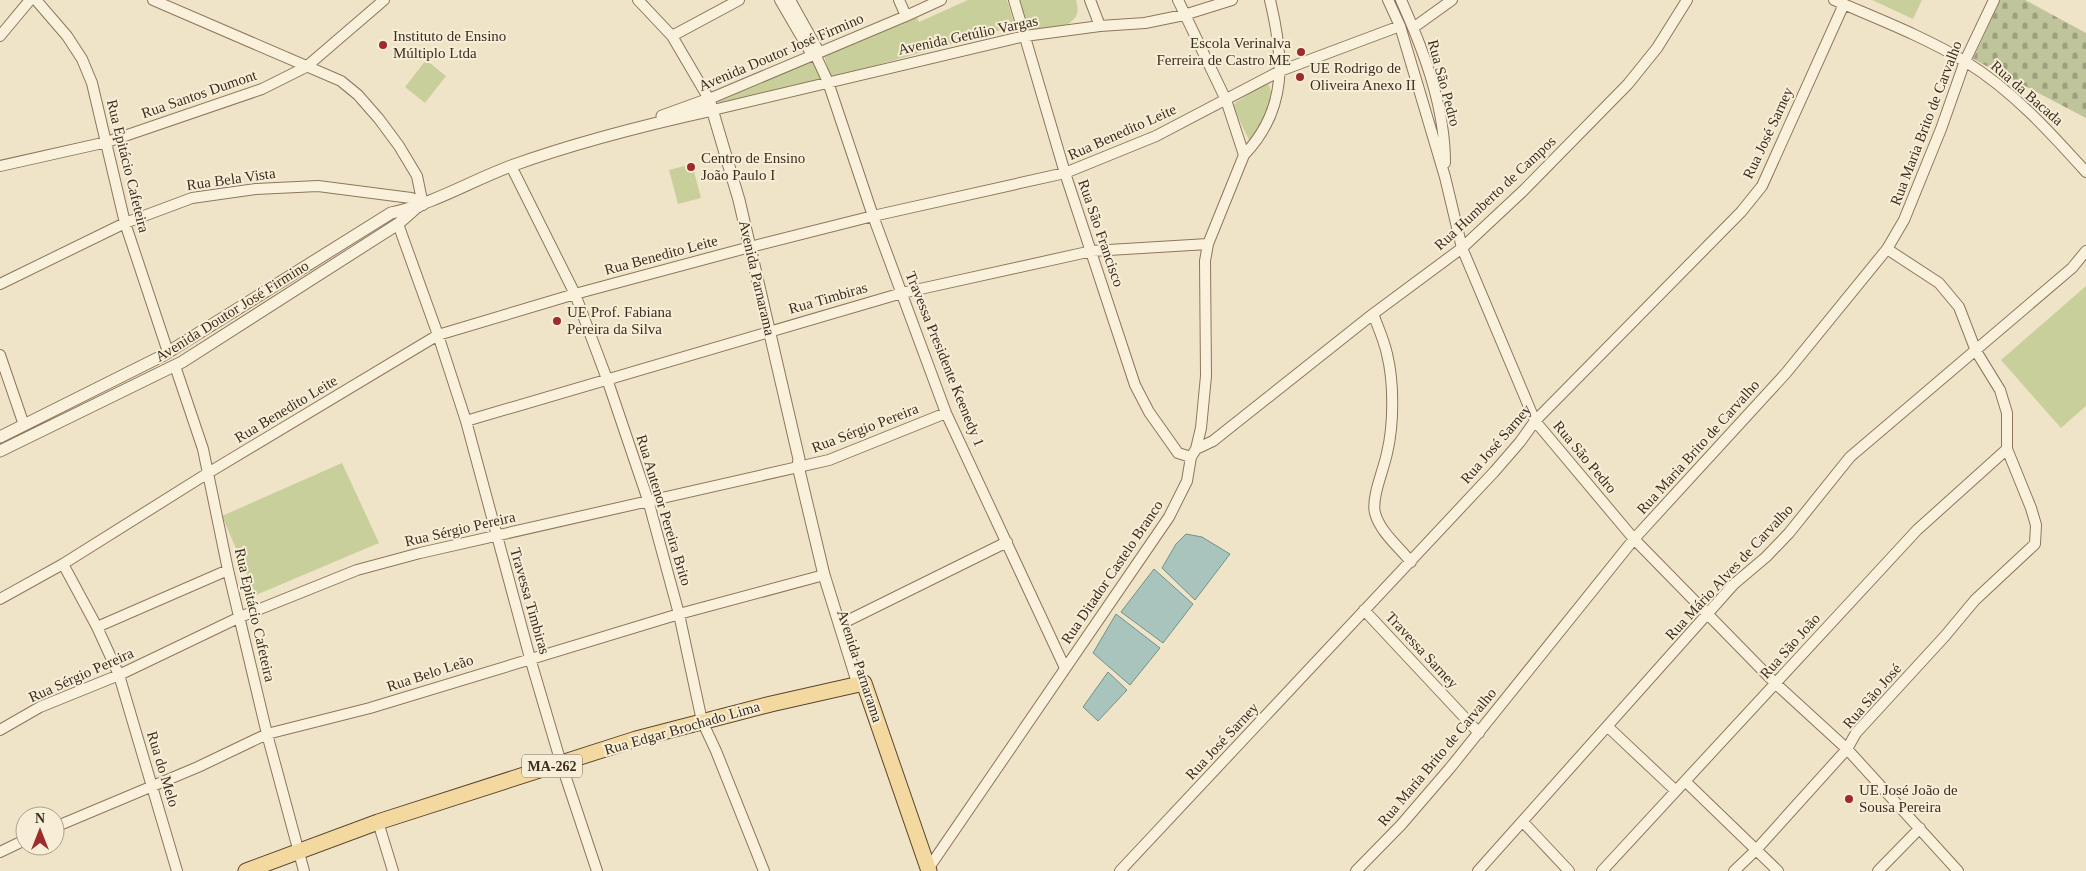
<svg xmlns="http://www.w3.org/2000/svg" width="2086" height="871" font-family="'Times New Roman',serif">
	<defs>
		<pattern id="cemetery-stones" width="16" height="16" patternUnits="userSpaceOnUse" patternTransform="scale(1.25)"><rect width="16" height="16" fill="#bfc49a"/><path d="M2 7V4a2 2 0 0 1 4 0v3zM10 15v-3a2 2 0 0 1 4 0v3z" fill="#9ca07d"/></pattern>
	</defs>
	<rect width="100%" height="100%" fill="#f0e4c8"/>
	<path fill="#c9cf9b" d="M968 0H1007L1015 26 831 78 824 56 916 15 919 22Z
		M1018 0H1076C1077 5 1079 11 1076 16 1069 29 1042 33 1029 29Z
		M1872 0H1922L1913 19Z
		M814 57 821 80 719 106 717 100Z
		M426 60 446 76 425 103 405 87Z
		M1264 84 1269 85C1277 107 1261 124 1250 142L1233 107 1235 103Z
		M692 164 701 198 678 204 669 170Z
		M2086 286V406L2061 428 2001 360Z
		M342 463 379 543 256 595 222 516Z"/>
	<path fill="url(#cemetery-stones)" d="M2000 0H2025L2086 33V118L1973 59Z"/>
	<path fill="#a9c4bc" stroke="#6f938a" d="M1186 534 1202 537 1230 554 1195 600 1162 568 1176 544Z
		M1154 569 1193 604 1163 643 1121 612Z
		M1116 614 1160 648 1130 685 1093 653Z
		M1108 672 1127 690 1098 721 1083 707Z"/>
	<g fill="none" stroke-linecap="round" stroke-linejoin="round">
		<defs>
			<path id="minor" d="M36 0 67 36 82 59 92 83 125 223 168 352
				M153 0 341 81 358 95 379 119 399 146 417 176 423 205
				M638 0 672 36 709 99 906 16 941 0
				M780 0 812 55
				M790 0 819 52
				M899 0 906 16
				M1014 0 1065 173 1135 385 1149 412 1178 453 1191 457
				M1090 0 1100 26
				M1178 0 1226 100 1244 155
				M1388 0 1400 26 1423 103 1445 177 1462 248 1535 421 1634 539 1776 684 1847 749 1958 871
				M1401 0C1424 51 1445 107 1445 163
				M1834 0C1878 19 1925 37 1966 62 2012 90 2050 132 2086 172
				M1413 28 1452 0
				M0 36 30 0
				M672 36 739 0
				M815 54 828 82 873 216 946 413 1065 668
				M713 110 1025 36 1100 26 1145 23 1184 15 1232 0
				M0 166 107 142 262 89 306 67 384 0
				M511 166 575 294 607 379 648 500 679 614 702 721 716 751 764 871
				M398 224 438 335 466 421 530 658 561 763 597 871
				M0 284 125 223 192 198 256 189 318 186 411 198 414 199 419 207
				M1373 314C1378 327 1384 340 1387 354 1394 382 1394 424 1387 453 1384 469 1371 498 1375 513 1380 532 1399 547 1411 562
				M0 355 24 425
				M175 366 203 449 228 570 267 734 304 871
				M466 421 902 293 1092 251 1208 244
				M1196 449 1213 441 1373 314 1462 248 1523 191 1628 84 1657 48 1687 0
				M63 564 97 627 119 675 177 871
				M0 599 63 564 208 473 438 335 575 294 750 247 873 216 1065 173 1156 136 1280 71 1400 26
				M1364 610 1479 733
				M845 622 1007 542
				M97 627 228 570
				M1608 727 1676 791
				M0 730 40 707 119 675 240 617 357 570 420 553 829 460 946 413
				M1686 782 1778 871
				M378 822 393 871
				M1523 822 1569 871
				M55 827 198 767 267 734 370 708 679 614 824 575
				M0 852 25 840
				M928 869 1169 517 1187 481 1191 457 1196 449 1201 428 1206 376 1205 261 1208 244 1244 155C1288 109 1284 58 1270 0
				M1120 871 1494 472 1520 442 1535 421 1741 212 1762 186 1844 4
				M1356 871 1401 825 1450 768 1634 539 1786 373 1887 249 1904 220 1941 129 1965 61 1994 0
				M1478 871 1734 584 1766 557 1789 533 1850 457 2072 268 2086 251
				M1602 871 1917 530 2007 449
				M1734 871 1756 850 1847 749 1856 733 1945 636 1975 600 2035 544 2036 525 2031 508 2007 449V413L2000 390 1976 351 1959 307 1939 283 1887 249
				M1878 871 1920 828"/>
			<path id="tertiary" d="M662 116 709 99 739 200 799 459 798 466 824 575 858 684
				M0 437 162 356 391 213C433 204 471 181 511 166 577 142 645 125 713 110
				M0 451 182 362 398 224 415 209"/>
			<path id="primary" d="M246 871 378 822 636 739 771 704 864 683 929 871"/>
		</defs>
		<use href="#minor" stroke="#8d765c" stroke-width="12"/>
		<use href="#tertiary" stroke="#8d765c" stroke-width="13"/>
		<use href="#primary" stroke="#5b4430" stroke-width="17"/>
		<use href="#minor" stroke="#faf1dc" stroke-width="10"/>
		<use href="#tertiary" stroke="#faf1dc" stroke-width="11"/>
		<use href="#primary" stroke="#f3d9a0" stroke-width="15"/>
	</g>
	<g fill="#9e2a2b" stroke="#f7eed8" stroke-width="2">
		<circle cx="383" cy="45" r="5"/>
		<circle cx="1301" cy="52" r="5"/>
		<circle cx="1300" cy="77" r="5"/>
		<circle cx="691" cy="167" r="5"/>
		<circle cx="557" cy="321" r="5"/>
		<circle cx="1849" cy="799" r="5"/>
	</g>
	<g text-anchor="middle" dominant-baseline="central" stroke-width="4" stroke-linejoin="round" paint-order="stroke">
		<rect fill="#f7eed8" stroke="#756857" stroke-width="1" x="522" y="754.5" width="60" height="23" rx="4"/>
		<g font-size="14" font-weight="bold" fill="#3d2e20">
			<text x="552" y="766">MA-262</text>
		</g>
		<g font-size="15" fill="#3d2e20" stroke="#f7eed8">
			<text transform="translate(968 35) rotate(-12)">Avenida Getúlio Vargas</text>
			<text transform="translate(781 52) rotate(-23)">Avenida Doutor José Firmino</text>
			<text transform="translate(1444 83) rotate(75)">Rua São Pedro</text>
			<text transform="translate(2027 93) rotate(41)">Rua da Bacada</text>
			<text transform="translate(199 94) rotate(-19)">Rua Santos Dumont</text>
			<text transform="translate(1926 123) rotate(-69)">Rua Maria Brito de Carvalho</text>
			<text transform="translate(1122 132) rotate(-24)">Rua Benedito Leite</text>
			<text transform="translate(1768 133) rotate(-65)">Rua José Sarney</text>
			<text transform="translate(128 166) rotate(76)">Rua Epitácio Cafeteira</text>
			<text transform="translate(231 179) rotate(-8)">Rua Bela Vista</text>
			<text transform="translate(1495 193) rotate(-43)">Rua Humberto de Campos</text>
			<text transform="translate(1101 233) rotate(71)">Rua São Francisco</text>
			<text transform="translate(661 255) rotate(-15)">Rua Benedito Leite</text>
			<text transform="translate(757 278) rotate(77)">Avenida Parnarama</text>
			<text transform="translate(828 298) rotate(-16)">Rua Timbiras</text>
			<text transform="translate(232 311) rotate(-32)">Avenida Doutor José Firmino</text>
			<text transform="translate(945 359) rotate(68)">Travessa Presidente Keenedy 1</text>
			<text transform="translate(286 409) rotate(-31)">Rua Benedito Leite</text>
			<text transform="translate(865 428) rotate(-21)">Rua Sérgio Pereira</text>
			<text transform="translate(1496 444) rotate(-49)">Rua José Sarney</text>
			<text transform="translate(1698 447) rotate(-48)">Rua Maria Brito de Carvalho</text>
			<text transform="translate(1585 457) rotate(50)">Rua São Pedro</text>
			<text transform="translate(664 510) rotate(73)">Rua Antenor Pereira Brito</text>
			<text transform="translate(460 529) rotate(-13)">Rua Sérgio Pereira</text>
			<text transform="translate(1112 572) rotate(-56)">Rua Ditador Castelo Branco</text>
			<text transform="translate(1729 572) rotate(-47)">Rua Mário Alves de Carvalho</text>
			<text transform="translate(530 601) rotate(74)">Travessa Timbiras</text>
			<text transform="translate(255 615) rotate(77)">Rua Epitácio Cafeteira</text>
			<text transform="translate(1790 646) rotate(-48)">Rua São João</text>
			<text transform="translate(1422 650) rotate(47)">Travessa Sarney</text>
			<text transform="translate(860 666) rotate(72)">Avenida Parnarama</text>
			<text transform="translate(430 673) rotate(-18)">Rua Belo Leão</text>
			<text transform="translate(81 675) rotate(-24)">Rua Sérgio Pereira</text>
			<text transform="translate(1872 696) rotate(-49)">Rua São José</text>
			<text transform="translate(682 728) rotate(-16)">Rua Edgar Brochado Lima</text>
			<text transform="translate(1222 741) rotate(-47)">Rua José Sarney</text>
			<text transform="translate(1437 757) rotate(-50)">Rua Maria Brito de Carvalho</text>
			<text transform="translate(163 769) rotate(73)">Rua do Melo</text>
		</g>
		<g font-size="15" fill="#3d2e20" stroke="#f7eed8" text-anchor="start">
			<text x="393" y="36">Instituto de Ensino<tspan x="393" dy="17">Múltiplo Ltda</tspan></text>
			<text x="1291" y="43" text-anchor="end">Escola Verinalva<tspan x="1291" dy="17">Ferreira de Castro ME</tspan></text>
			<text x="1310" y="68">UE Rodrigo de<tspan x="1310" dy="17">Oliveira Anexo II</tspan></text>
			<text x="701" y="158">Centro de Ensino<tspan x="701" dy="17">João Paulo I</tspan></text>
			<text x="567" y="312">UE Prof. Fabiana<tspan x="567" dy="17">Pereira da Silva</tspan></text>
			<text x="1859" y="790">UE José João de<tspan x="1859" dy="17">Sousa Pereira</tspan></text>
		</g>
	</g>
	<g transform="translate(40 831)"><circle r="24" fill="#f7eed8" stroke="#ada18e"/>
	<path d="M0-4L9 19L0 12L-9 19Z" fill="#9e2a2b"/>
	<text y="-8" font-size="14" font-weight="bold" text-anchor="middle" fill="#3d2e20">N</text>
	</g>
</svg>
